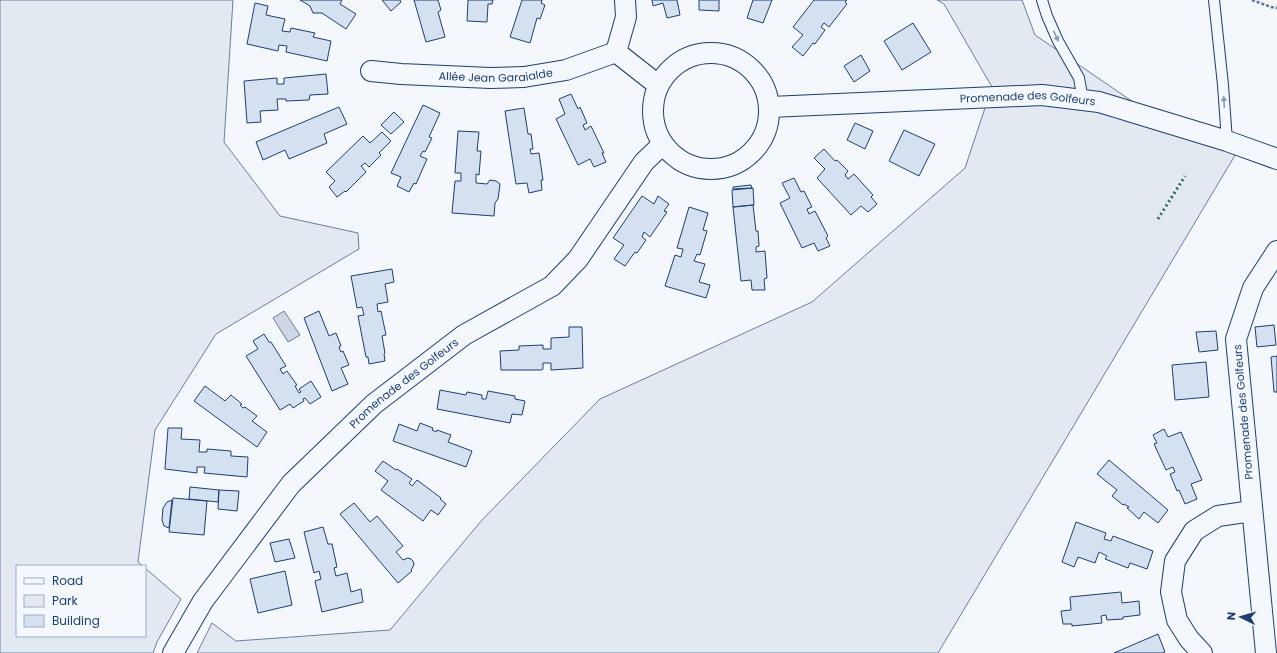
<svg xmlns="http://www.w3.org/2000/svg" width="1277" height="653" font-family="Poppins,sans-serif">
	<rect width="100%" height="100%" fill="#f4f7fb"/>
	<path fill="#e3e9f0" stroke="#687fa3" d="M0 0H233L224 142 280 216 358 233 359 249 216 334 155 430 138 562 143 566H17V636H145V568L181 599 157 642 153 653H0Z
		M937 0H1022L1035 35 1161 121 1237 152 938 653H197L212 623 236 641 390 630 482 520 600 399 812 302 965 168 992 87 944 4Z"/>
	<path fill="#cfd7e4" stroke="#687fa3" d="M284 311 300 335 288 342 273 318Z"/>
	<path fill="#d5e0f0" stroke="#1d3f73" d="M300 0H342L340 4 356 14 346 29 322 13H313L310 6Z
		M382 0H400L401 2 391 11Z
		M414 0H438L441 10 438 12 445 37 426 42Z
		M468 0H493L492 4H488L487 22 467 21Z
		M522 0H542L541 3 545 5 540 19 537 18 530 43 510 37Z
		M652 0H677L680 15 667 18 663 3 653 6Z
		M699 0H719V11L699 10Z
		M753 0H772L763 23 747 18Z
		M814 0H847L845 2 847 4 829 27 824 23 821 27 825 30 815 44 813 43 803 56 792 47 803 35 793 27Z
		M255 3 268 6 266 15 285 19 282 31 290 32 291 28 315 33 313 37 331 41 327 61 286 52 287 46 279 45 278 51 247 44Z
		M913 23 931 52 902 70 884 41Z
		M861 55 870 71 854 82 844 66Z
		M326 74 328 94 310 95 309 100 286 101V99H277L278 110 260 111 261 122 247 123 244 81 277 78V84H284V78Z
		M571 94 578 109 580 107 587 123 583 125 585 130 591 126 604 153H602L606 162 594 167 590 159 578 165 556 119 565 114 559 99Z
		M423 105 440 113 429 137 432 138 425 152 423 151 420 156 427 159 416 184 414 183 409 192 397 186 401 177 391 173Z
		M339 107 347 124 324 134 327 143 289 159 285 150 263 160 256 142Z
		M524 108 528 134H531L533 149H530L531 154 539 153 543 180H541L542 190 529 193 527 183 516 184 505 111Z
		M394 112 404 122 391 134 381 125Z
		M855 123 873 131 865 149 847 140Z
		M904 130 935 144 919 176 889 161Z
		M458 131 479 132 477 151H481L479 175 476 174V183L487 184 490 180 496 181 500 184 498 199 495 203 494 216 452 213 455 181H461V173H455Z
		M382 132 391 141 379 153 381 155 369 167 365 163 361 166 366 172 346 192 345 191 337 197 329 187 335 181 326 172 363 136 370 143Z
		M824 149 835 161 837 160 848 171 845 175 848 179 854 174 873 195 871 197 877 204 868 212 861 206 851 215 817 178 825 169 814 158Z
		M794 178 801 192 804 191 812 207 807 209 809 214 815 211 828 236 826 238 830 246 818 251 814 243 802 248 780 203 790 198 782 183Z
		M751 185 752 188 733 189V187Z
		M753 188 754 205 733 207 732 190Z
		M642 196 654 204 658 196 669 204 664 211 667 212 650 237 644 232 642 237 646 240 637 253 635 252 625 266 614 259 624 245 613 238Z
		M753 205 756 231H758L759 246 756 247V252L765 251 767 278 764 279 765 290H752L751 280 741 281 733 207Z
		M689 207 708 213 703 230 707 231 700 255 697 254 694 261 705 264 699 282 710 285 706 298 665 286 675 255 681 257 683 249 677 248Z
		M392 269 394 282 385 284 388 302 377 304 378 312 381 311 386 335 382 336 385 353 384 354 385 361 369 364 368 357H366L358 316 364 315 362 307 357 308 351 276Z
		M319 311 329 336 336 333 341 346 339 347 341 352 343 351 349 365 341 368 348 384 332 391 304 318Z
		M1274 325 1276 345 1257 347 1255 327Z
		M569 327H582L583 368 551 370V363H543V369L541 370H501L500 351 519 350V346L543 345V349H551V338L569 337Z
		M1216 331 1218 350 1199 352 1196 332Z
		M264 334 269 342H271L286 366 280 369 283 374 287 371 297 385 295 386 299 393 301 392 299 389 311 381 321 397 310 404 305 398 303 399 304 401 293 408 290 404 280 410 246 356 258 349 253 341Z
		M1277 356V392H1274L1271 357Z
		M1206 362 1209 397 1175 400 1172 365Z
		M205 386 225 401 231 395 242 404 240 405 243 408 245 407 257 416 252 421 267 432 257 447 194 401Z
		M440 390 466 395 467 392 482 395V399H486L488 391 515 396V399L525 401 522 415 512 414 510 423 437 409Z
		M420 423 433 428 432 430 436 432 437 430 451 435 448 442 472 451 466 467 393 441 399 424 417 431Z
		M168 428H182L181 439 200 440 199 452H207V449L231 451V456L248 457 247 477 204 473 205 467H197V473L165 469Z
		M1164 429 1168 437 1181 432 1202 480 1191 484 1197 499 1185 504 1179 490 1177 491 1170 474 1175 472 1173 467 1166 470 1154 444 1157 443 1153 435Z
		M1109 460 1168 510 1158 523 1144 512 1139 519 1127 508 1129 507 1124 504 1123 505 1112 496 1117 490 1097 474Z
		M383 461 396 470 397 469 412 479 409 483 412 486 417 480 441 498 440 499 446 504 438 515 431 510 423 521 381 490 388 481 375 471Z
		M190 487 219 490 218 502 189 499Z
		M219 490 239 491 237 511 218 509Z
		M173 498 207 501 204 535 169 532Z
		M172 500 169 528 164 526 162 520 163 508 167 502Z
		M354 503 370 522 377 516 403 546 396 552 403 560 408 558 411 559 413 561 414 565 411 570 412 571 398 583 340 514Z
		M1076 522 1106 533 1104 539 1111 541 1113 536 1153 551 1147 569 1130 563 1128 568 1105 559 1107 556 1099 552 1095 563 1078 557 1074 567 1062 562Z
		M323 527 328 544H332L337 567 334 568 336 576 347 573 351 592 361 589 363 602 322 612 315 581 321 579 319 571 314 573 304 532Z
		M289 539 295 558 275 562 270 543Z
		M285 571 292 605 258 613 250 579Z
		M1121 592 1122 603 1139 601 1140 615 1123 617V619L1107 620 1106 615 1101 616 1102 623 1072 626V624H1063L1061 611 1071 610 1070 597Z
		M1158 634 1165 652 1162 653H1114Z"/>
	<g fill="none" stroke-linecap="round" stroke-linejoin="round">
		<defs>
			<path id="lane" d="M1042 0 1047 16 1058 41 1079 78 1083 100
				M1214 0 1223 85 1227 141"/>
			<g id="street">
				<path d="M625 0 626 17 616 52 658 85"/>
				<circle cx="711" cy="111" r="58"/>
				<path id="s1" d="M371 71 401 74 490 78 524 77 566 70 616 52"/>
				<path id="s2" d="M770 107 1042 95 1099 102 1227 141 1277 159"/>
				<path id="s3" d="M173 653 203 601 291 484 374 404 464 335 552 286 578 259 644 162 663 144"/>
				<path d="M1202 653 1189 639 1177 620 1171 592 1175 561 1194 531 1218 516 1252 511"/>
				<path d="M1266 653 1236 339 1253 288 1277 251"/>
			</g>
		</defs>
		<use href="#lane" stroke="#1d3f73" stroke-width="12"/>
		<use href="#street" stroke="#1d3f73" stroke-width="22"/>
		<path stroke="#5e769c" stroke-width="2.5" stroke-dasharray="3 2" stroke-linecap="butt" d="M1252 0 1271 7 1277 8"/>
		<use href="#lane" stroke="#f4f7fb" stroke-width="10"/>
		<use href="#street" stroke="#f4f7fb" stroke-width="20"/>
		<path stroke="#2c6c60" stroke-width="3" stroke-dasharray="2 3" stroke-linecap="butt" d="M1158 219 1185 176"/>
	</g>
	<defs><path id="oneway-solid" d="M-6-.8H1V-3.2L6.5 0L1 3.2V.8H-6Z"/></defs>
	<g fill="#889bb7">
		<use href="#oneway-solid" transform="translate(1056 36) rotate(65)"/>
		<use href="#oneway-solid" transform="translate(1224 102) rotate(-93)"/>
	</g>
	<g text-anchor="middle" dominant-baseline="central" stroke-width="3" stroke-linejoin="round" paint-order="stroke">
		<g font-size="11" fill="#1d3f73" stroke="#f4f7fb">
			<text stroke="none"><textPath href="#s1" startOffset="125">Allée Jean Garaialde</textPath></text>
			<text stroke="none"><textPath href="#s2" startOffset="258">Promenade des Golfeurs</textPath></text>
			<text stroke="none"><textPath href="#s3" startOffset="358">Promenade des Golfeurs</textPath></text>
			<text transform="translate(1243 412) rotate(-95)">Promenade des Golfeurs</text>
		</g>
	</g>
	<rect x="16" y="565" width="130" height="72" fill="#f4f7fb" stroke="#9eadc5"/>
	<rect x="24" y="578" width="20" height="6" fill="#f4f7fb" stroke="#9eadc5"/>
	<text x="52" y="585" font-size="12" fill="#1d3f73">Road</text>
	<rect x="24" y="595" width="20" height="12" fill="#e3e9f0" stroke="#9eadc5"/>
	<text x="52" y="605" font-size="12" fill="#1d3f73">Park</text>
	<rect x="24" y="615" width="20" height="12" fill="#d5e0f0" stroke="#9eadc5"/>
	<text x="52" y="625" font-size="12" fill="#1d3f73">Building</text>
	<g transform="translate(1241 617) rotate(275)" stroke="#f4f7fb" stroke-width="3" paint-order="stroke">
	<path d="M0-3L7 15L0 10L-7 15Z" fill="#1d3f73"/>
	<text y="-6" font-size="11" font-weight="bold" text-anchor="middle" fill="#1d3f73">N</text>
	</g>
</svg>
